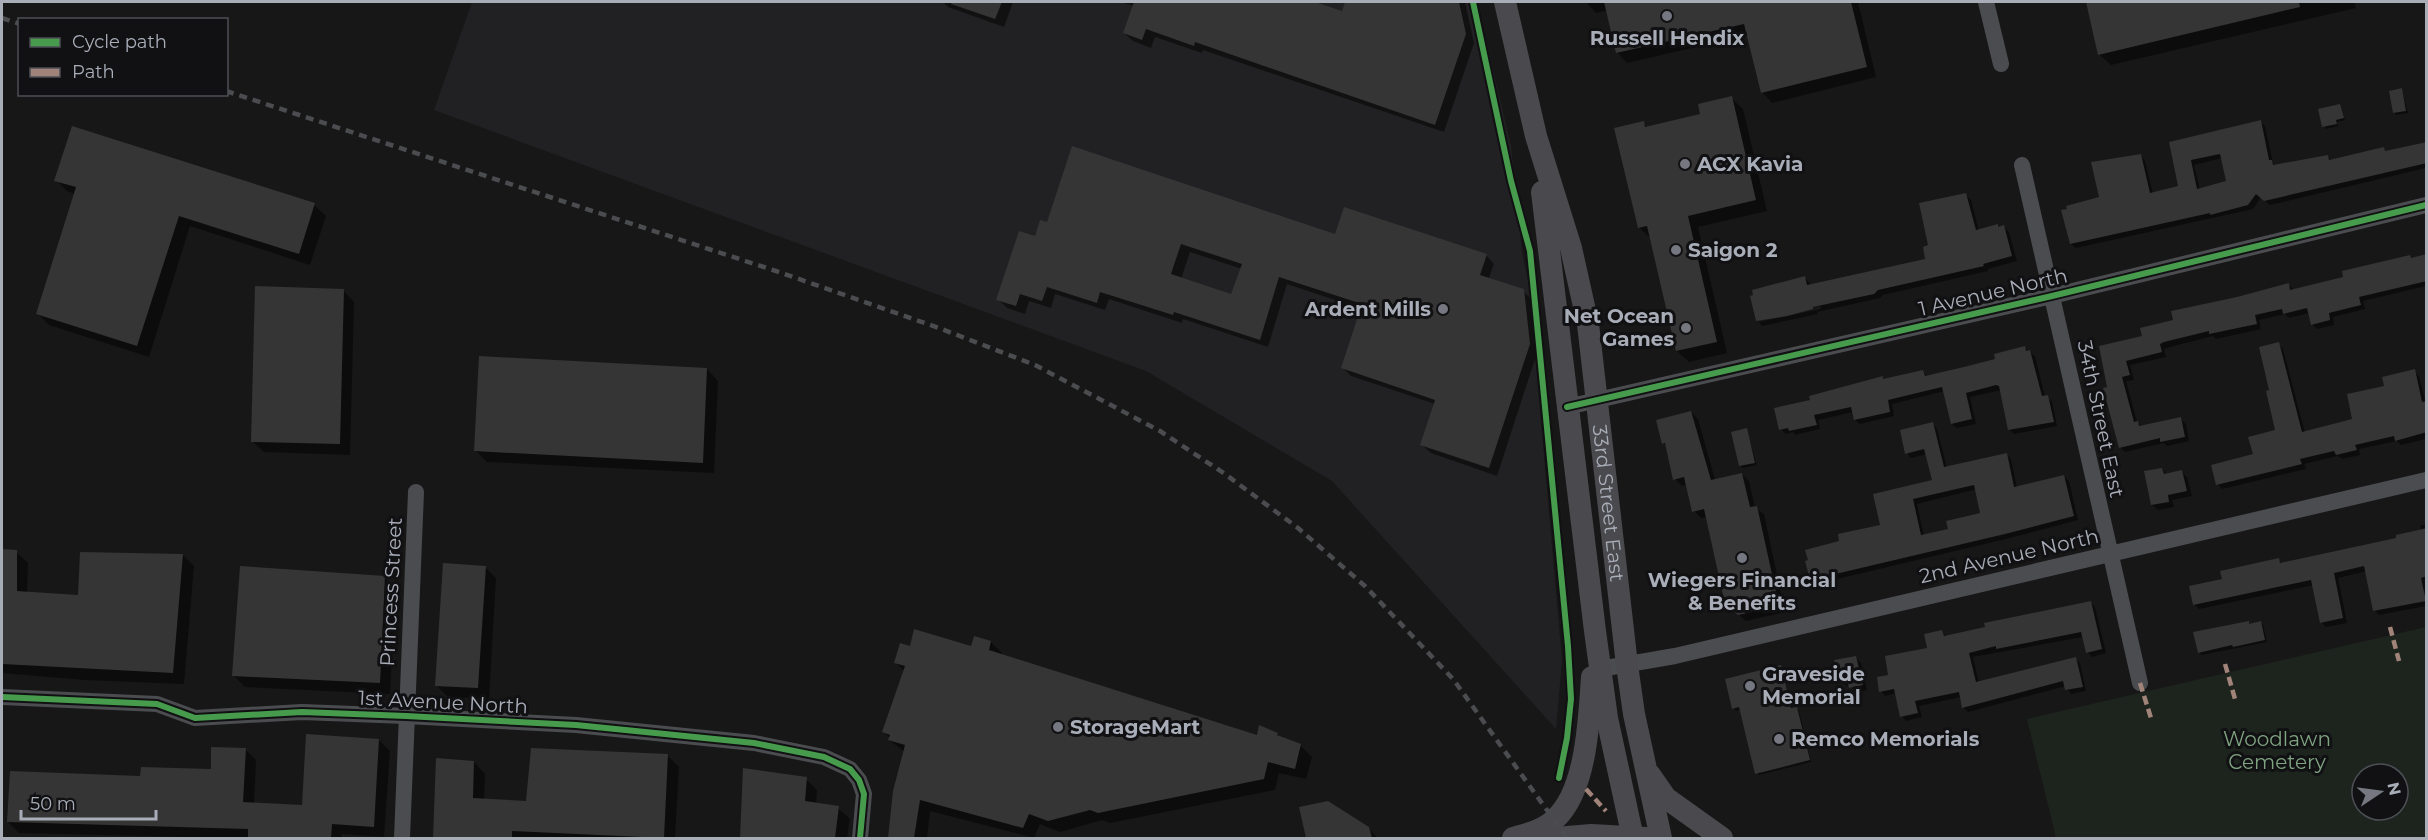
<svg xmlns="http://www.w3.org/2000/svg" width="2428" height="840" font-family="Montserrat,sans-serif">
	<rect width="100%" height="100%" fill="#171717"/>
	<path fill="#212123" d="M472 2H1477L1511 146 1522 252 1529 285 1562 660 1556 729 1332 481 1146 371 434 110Z"/>
	<path fill="#1d241e" fill-rule="evenodd" d="M2426 627V838H2056L2027 719ZM2362 774H2398V810H2362Z"/>
	<path fill="#0007" fill-rule="evenodd" d="M943 2H1013L1004 27 948 7Z
		M1120 2H1310L1343 12 1347 2H1465L1474 43 1444 132 1203 50 1202 53 1155 37 1151 48 1133 41 1124 33 1134 6Z
		M1586 2H1708V4L1718 2H1858L1876 77 1772 103 1762 92 1748 35 1627 63 1617 52 1608 10 1596 13Z
		M2087 2H2354L2356 8 2111 65 2099 54Z
		M2402 90 2408 113 2396 115 2394 113Z
		M1731 98 1743 109 1767 211 1698 227 1727 353 1689 362 1677 351 1650 238 1639 227 1643 123 1648 128 1702 115Z
		M2340 106 2345 120 2337 122 2338 126 2326 129 2320 111Z
		M2260 121 2265 126 2273 163 2276 166 2328 157 2332 161 2383 149 2386 152 2426 144V168L2270 205 2261 197 2253 209 2076 248 2071 244 2101 198 2141 156 2145 161 2153 194 2180 188 2171 144ZM2222 158 2228 182 2200 190 2194 165Z
		M56 180 314 205 326 216 310 265 190 226 149 357 49 325 38 314 75 194 67 191Z
		M1966 195 1971 200 1979 231 1997 226 2000 228 2004 227 2009 232 2017 261 1988 269V271L1883 295 1880 298 1817 312 1818 314 1762 326 1759 322 1821 309 1820 306 1758 319V322L1757 320 1751 297 1755 296 1754 291 1805 278 1811 285 1927 260 1924 248 1929 247 1921 205Z
		M1336 236 1486 255 1494 264 1489 278 1523 291 1532 300 1537 353 1497 476 1431 453 1422 445 1435 404 1351 376 1343 368 1362 309 1287 284 1268 347 1183 319 1182 323 1109 299 1105 310 1055 294 1051 308 1029 301 1025 314 1007 308 998 299 1036 238ZM1190 252 1242 269 1232 296 1181 279Z
		M2426 255V286L2363 301 2365 309 2333 317 2334 325 2317 329 2312 324 2310 313 2289 318 2285 314 2259 320 2261 329 2216 339 2213 336 2170 347 2164 349 2166 357 2130 365 2134 380 2126 381 2137 422 2142 427 2181 419 2186 424 2189 441 2167 446 2164 443 2125 452 2120 447 2100 347 2143 337 2175 321 2289 285 2294 290Z
		M343 290 354 302 350 455 264 452 252 441Z
		M2278 344 2283 349 2305 433 2354 420 2386 388 2414 371 2419 376 2426 404V439L2401 445 2397 441 2359 449 2360 455 2342 459 2338 456 2304 464 2306 469 2222 489 2218 484 2255 455 2277 431 2271 391Z
		M2024 348 2035 356 2045 397 2052 401 2057 426 2014 434 2010 430 2001 390 1970 397 1976 424 1957 428 1952 424 1945 391 1892 404 1894 416 1860 424 1855 420 1853 412 1818 420 1820 429 1795 435 1793 432 1786 434 1781 429 1812 401 1882 378 1885 380 1923 372 1928 377 1990 362Z
		M707 369 718 381 714 473 487 462 475 450Z
		M1691 412 1698 419 1715 480 1742 474 1749 481 1755 508 1764 514 1785 612 1746 621 1733 610 1707 517 1701 518 1694 511 1687 484 1682 486 1675 479 1668 447 1663 443Z
		M1933 424 1937 429 1947 468 2007 455 2011 459 2017 488 2064 477 2069 481 2078 520 2010 538 1816 584 1811 579 1841 542 1881 526 1934 481 1927 454 1911 458 1907 453ZM1977 489 1982 514 1949 530 1924 536 1917 504Z
		M1746 430 1757 465 1743 468 1741 466Z
		M2162 469 2168 475 2182 472 2187 477 2192 496 2172 500 2174 507 2158 510 2152 505Z
		M2426 524V606L2379 615 2374 610 2367 571 2338 578 2347 623 2326 627 2321 622 2314 585 2199 609 2194 604 2224 580 2278 560 2283 564 2398 539 2421 530 2420 526Z
		M2 551 16 552 28 563 27 593 79 597 183 555 194 566 184 684 85 680 2 673Z
		M485 567 496 578 489 699 448 697 437 686Z
		M384 577 395 589 390 694 245 687 234 676Z
		M2090 602 2095 607 2106 653 2092 657 2087 652 2083 637 1973 657 1979 683 2075 658 2080 663 2086 691 2071 694 2066 686 1968 712 1963 707 1961 697 1919 706 1922 717 1906 721 1902 716 1896 693 1885 696 1881 691 1890 676 1929 650 1942 632 1947 637Z
		M2248 623 2250 625 2261 623 2263 625 2267 642 2202 655 2199 653Z
		M991 642 1002 653 1001 656 1258 737 1277 734 1282 739 1300 745 1312 757 1306 779 1279 773 1275 790 1110 823 1102 820 1060 832 1040 824 1034 838 930 811 927 838H890L895 791 905 752 889 740 890 738 884 732 905 672 896 663 911 647H972Z
		M1856 658 1861 663 1867 690 1856 693 1850 685 1846 686 1841 680Z
		M1780 667 1793 709 1796 708 1799 711 1811 762 1759 775 1741 709 1736 711 1734 708Z
		M379 740 390 751 384 837 342 834V838H231L19 833 8 822 142 778 212 771 245 749 256 760 254 804 304 806Z
		M667 755 679 767 675 838H435L438 760 474 762 485 774 484 800 528 803Z
		M745 769 806 779 817 790 816 805 838 808 850 819 847 838H741Z
		M1301 808 1368 828 1378 838H1307Z"/>
	<path fill="#353536" fill-rule="evenodd" d="M952 2H1002L995 19 951 4Z
		M1134 2H1315L1342 11 1345 2H1459L1466 34 1435 125 1195 42 1194 46 1146 29 1142 40 1123 33Z
		M1604 2H1851L1867 67 1761 93 1744 24 1616 53Z
		M2086 2H2299L2300 7 2098 55Z
		M2402 88 2406 111 2393 113 2389 91Z
		M1732 96 1756 200 1688 216 1717 342 1676 351 1647 226 1638 228 1614 128 1644 121 1645 127 1700 114 1698 104Z
		M2340 104 2344 118 2336 120 2337 124 2322 127 2318 109Z
		M2261 120 2269 160H2272L2273 165 2328 155 2329 160 2384 147 2385 151 2427 142V163L2264 201 2256 194 2248 205 2210 215V213L2070 244 2061 210 2067 209 2066 206 2099 197 2091 162 2141 154 2150 193 2178 186 2169 142ZM2220 154 2226 181 2197 189 2191 160Z
		M72 126 315 203 299 254 179 216 137 346 36 314 76 187 54 181Z
		M1072 146 1335 234 1344 207 1487 254 1480 275 1524 289 1530 344 1489 468 1420 445 1435 400 1341 368 1362 304 1279 277 1260 340 1174 312 1173 315 1100 292 1097 303 1047 287 1042 301 1020 294 1016 306 996 300 1019 231 1035 236 1040 220 1047 222ZM1181 244 1242 264 1231 294 1171 274Z
		M1966 193 1976 230 1998 224V227L2004 225 2012 256 1983 264 1984 266 1878 290 1874 294 1813 307V309L1787 316 1756 321 1750 296 1753 295 1752 290 1805 276 1807 285 1925 259 1923 247 1928 245 1919 203Z
		M2427 254V281L2359 297 2361 305 2329 313 2330 320 2311 325 2307 308 2283 314 2282 309 2255 315 2257 324 2209 334V331L2164 342 2160 344 2162 352 2126 361 2130 375 2122 377 2134 422 2138 421 2139 426 2181 417 2185 437 2160 442V438L2119 448 2103 388 2107 387 2099 346 2142 336 2140 328 2173 320 2171 311 2237 297 2289 283 2290 290 2343 277 2342 271 2410 255 2411 258Z
		M255 286 344 289 340 444 251 442Z
		M2279 342 2302 432 2352 419 2347 394 2384 386 2382 377 2415 369 2422 402 2427 401V432L2395 441 2394 436 2355 445 2357 450 2336 455 2334 451 2300 459 2302 464 2216 485 2211 465 2253 454 2248 437 2275 430 2266 391 2269 390 2259 347Z
		M2025 346 2026 351 2030 350 2042 396 2048 395 2054 422 2008 430 1999 386 1996 385 1966 393 1972 419 1951 424 1942 387 1888 400 1890 412 1854 420 1851 407 1814 415 1817 425 1789 431 1788 428 1779 430 1774 408 1810 400 1809 396 1883 376V379L1923 370 1925 376 1964 367 1995 359 1994 354Z
		M479 356 707 368 703 463 474 451Z
		M1691 411 1711 480 1742 473 1750 507 1757 506 1779 606 1738 615 1725 604 1704 509 1692 512 1684 477 1673 480 1665 443 1662 444 1656 420Z
		M1933 422 1944 467 2007 453 2014 487 2064 475 2074 516 2005 534 1810 580 1805 561 1808 560 1805 550 1839 541 1838 534 1880 525 1873 494 1932 480 1924 449 1905 454 1900 430ZM1974 485 1980 513 1946 521 1948 529 1921 535 1913 499Z
		M1747 428 1755 463 1739 466 1731 432Z
		M2162 468 2164 474 2182 470 2187 491 2168 495 2169 502 2151 505 2144 471Z
		M2427 528V576L2421 578 2426 601 2373 611 2364 566 2334 573 2343 618 2320 623 2311 580 2193 605 2189 586 2222 579 2220 571 2279 558 2280 563 2396 538V535Z
		M2 549 17 550V591L78 595 80 552 183 554 173 673 2 664Z
		M443 563 486 566 478 688 435 686Z
		M240 566 385 576 380 683 232 676Z
		M2091 601 2102 649 2086 653 2081 632 1996 649V646L1969 653 1976 682 2076 657 2083 687 2065 690 2063 681 1962 708 1959 692 1915 701 1918 713 1900 717 1894 689 1879 692 1877 677 1888 675 1885 656 1927 648 1924 634 1942 630 1944 636 1985 627 1984 623Z
		M2249 621V624L2261 621 2265 640 2233 647 2232 645 2198 653 2193 632Z
		M914 629 971 646 974 636 991 641 989 650 1257 735 1259 725 1278 733 1277 735 1301 744 1295 769 1268 762 1264 779 1098 813 1090 810 1048 821 1029 814 1023 828 920 800 914 838H888L893 791 905 745 888 740 890 735 882 732 905 666 894 663 900 643 910 646Z
		M1856 656 1863 685 1849 688 1847 679 1839 681 1834 660Z
		M1781 665 1791 708 1797 707 1810 760 1755 774 1739 707 1732 709 1725 679Z
		M306 734 379 739 374 827 332 824 331 838H248V829L7 822 10 771 140 776 141 767 211 769V747L246 748 243 802 302 805Z
		M531 748 668 754 664 838 512 831V838H433L436 758 474 761 473 798 526 801Z
		M743 768 807 777 805 801 839 806 835 838H740Z
		M1328 801 1369 827 1372 838H1306L1299 807Z"/>
	<g fill="none" stroke-linecap="round" stroke-linejoin="round">
		<path stroke="#4b4c50" stroke-width="16" d="M1986 2 2001 64
			M2022 165 2140 683
			M1567 407 2052 296 2426 205
			M1600 669 1675 656 2426 480
			M2 697 157 704 195 718 302 712 406 716 576 725 754 743 824 757 850 769 859 780 864 794 860 838
			M402 838 416 492"/>
		<g stroke="#4a4a4e" stroke-width="22">
			<path id="s1" d="M1505 2 1536 136 1571 248 1588 324 1627 665 1634 714 1661 838"/>
			<path d="M1542 192 1595 631 1607 718 1633 838"/>
			<path d="M1650 775 1666 798 1722 838"/>
			<path d="M1513 838C1527 834 1544 830 1555 819 1587 790 1589 719 1592 677"/>
			<path d="M1556 838 1591 835 1646 838"/>
		</g>
		<path stroke="#4b4c4f" stroke-width="4.5" stroke-dasharray="8 6" stroke-linecap="butt" d="M2 18 20 24
			M226 91 776 271 939 328 1035 365 1160 431 1225 474 1298 528 1365 586 1453 679 1567 838"/>
		<path stroke="#a18479" stroke-width="4.5" stroke-dasharray="9 4.5" stroke-linecap="butt" d="M2390 627 2399 661
			M2225 664 2235 699
			M2140 683 2151 718
			M1586 789 1606 811"/>
		<defs>
			<path id="cycleway" d="M1473 2 1511 181 1530 251 1568 646 1571 699 1567 738 1559 778
				M1567 407 2052 296 2426 205
				M2 697 157 704 195 718 302 712 406 716 576 725 754 743 824 757 850 769 859 780 864 794 860 838"/>
		</defs>
		<use href="#cycleway" stroke="#111113" stroke-width="10"/>
		<use href="#cycleway" stroke="#469c4c" stroke-width="6"/>
	</g>
	<g fill="#757880" stroke="#111113" stroke-width="2">
		<circle cx="1667" cy="16" r="6"/>
		<circle cx="1685" cy="164" r="6"/>
		<circle cx="1676" cy="250" r="6"/>
		<circle cx="1443" cy="309" r="6"/>
		<circle cx="1686" cy="328" r="6"/>
		<circle cx="1742" cy="558" r="6"/>
		<circle cx="1750" cy="686" r="6"/>
		<circle cx="1058" cy="727" r="6"/>
		<circle cx="1779" cy="739" r="6"/>
	</g>
	<g text-anchor="middle" dominant-baseline="central" stroke-width="6" stroke-linejoin="round" paint-order="stroke">
		<g font-size="20" font-weight="bold" fill="#a8adb8" stroke="#111113" text-anchor="start">
			<text x="1667" y="38" text-anchor="middle">Russell Hendix</text>
			<text x="1697" y="164">ACX Kavia</text>
			<text x="1688" y="250">Saigon 2</text>
			<text x="1431" y="309" text-anchor="end">Ardent Mills</text>
			<text x="1674" y="316" text-anchor="end">Net Ocean<tspan x="1674" dy="23">Games</tspan></text>
			<text x="1742" y="580" text-anchor="middle">Wiegers Financial<tspan x="1742" dy="23">&amp; Benefits</tspan></text>
			<text x="1762" y="674">Graveside<tspan x="1762" dy="23">Memorial</tspan></text>
			<text x="1070" y="727">StorageMart</text>
			<text x="1791" y="739">Remco Memorials</text>
		</g>
		<g font-size="20" fill="#a8adb8" stroke="#111113">
			<text transform="translate(1993 292) rotate(-13)">1 Avenue North</text>
			<text transform="translate(2101 419) rotate(78)">34th Street East</text>
			<text stroke="none"><textPath href="#s1" startOffset="513">33rd Street East</textPath></text>
			<text transform="translate(2009 556) rotate(-13)">2nd Avenue North</text>
			<text transform="translate(391 592) rotate(-87)">Princess Street</text>
			<text transform="translate(443 702) rotate(3)">1st Avenue North</text>
		</g>
		<g font-size="20" fill="#7fa381" stroke="#111113">
			<text x="2277" y="739">Woodlawn<tspan x="2277" dy="23">Cemetery</tspan></text>
		</g>
	</g>
	<rect width="2428" height="840" fill="none" stroke="#a8adb8" stroke-width="6"/>
	<rect x="18" y="18" width="210" height="78" fill="#111113" stroke="#4d4f55" stroke-width="1.5"/>
	<rect x="30" y="38" width="30" height="9" fill="#469c4c" stroke="#4d4f55" stroke-width="1.5"/>
	<text x="72" y="48" font-size="18" fill="#a8adb8">Cycle path</text>
	<rect x="30" y="68" width="30" height="9" fill="#a18479" stroke="#4d4f55" stroke-width="1.5"/>
	<text x="72" y="78" font-size="18" fill="#a8adb8">Path</text>
	<g transform="translate(2380 792) rotate(77)"><circle r="28" fill="#111113" stroke="#4d4f55" stroke-width="1.5"/>
	<path d="M0-4.5L10 22L0 15L-10 22Z" fill="#757880"/>
	<text y="-9" font-size="16" font-weight="bold" text-anchor="middle" fill="#a8adb8">N</text>
	</g>
	<path d="M21 810v9h135v-9" fill="none" stroke="#a8adb8" stroke-width="3"/>
	<text x="30" y="810" font-size="18" fill="#a8adb8" stroke="#111113" stroke-width="4.5" paint-order="stroke">50 m</text>
</svg>
